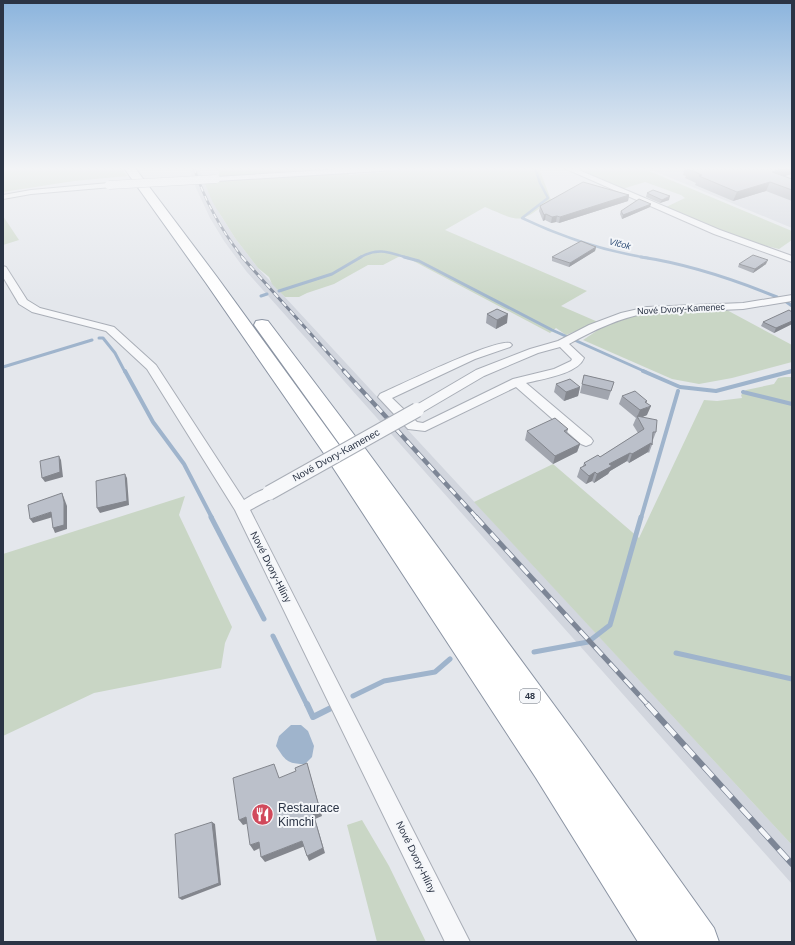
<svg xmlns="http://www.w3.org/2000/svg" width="795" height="945" font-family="Arial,sans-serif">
	<rect width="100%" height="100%" fill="#e4e7ec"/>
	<path fill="#d2d6de" d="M189 168H199L206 187 221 216 235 238 258 268 792 845V884L246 271 224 241 210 218 196 188Z
		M647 168H792V228Z"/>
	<path fill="#c9d6c5" d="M3 168H121L127 176 74 181 3 192Z
		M208 168H341L316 169 319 171 219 177V171Z
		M437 168H541L540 171 551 200C518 224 523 223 485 207L445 230 587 291 561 306 598 322 566 335 556 328 550 333 402 255 383 265H368L334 284 307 293 299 297H285L272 284 269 277 258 268 235 238 213 203 204 182 343 173H348L349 175Z
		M572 168H642L792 231V240L779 249 749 242 664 208 685 198 681 195 645 182 619 190Z
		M3 216 19 240 3 245Z
		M723 308 792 345V362L732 378 699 384 672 379 583 340 607 324 629 314Z
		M785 377H792V845L474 502 553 464 639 538 704 400 717 401 742 398 741 395 746 390 774 384 778 378Z
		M185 496 179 515 232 627 225 643 221 668 94 693 3 736V554Z
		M362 820 389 866 426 942H377L347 825Z"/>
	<path fill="#9fb4cc" d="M291 725H301L308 731 314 746 312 757 305 764C287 764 285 760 276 746L279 736Z"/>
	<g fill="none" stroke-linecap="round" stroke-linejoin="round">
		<path stroke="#9fb4cc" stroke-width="2.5" d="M535 168 540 183 548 198 522 218C562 237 604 251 648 258
			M359 258C377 247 389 252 408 258"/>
		<path stroke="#9fb4cc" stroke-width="3" d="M404 257 419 261 552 330 646 372
			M641 257C688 264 733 279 777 297
			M279 291 332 274 361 257
			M261 296 267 294
			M785 301 792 306
			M99 338H103L115 353 125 372
			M3 367 92 340
			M789 372 792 371"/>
		<path stroke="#9fb4cc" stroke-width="4" d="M125 371 153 422 184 464 212 518
			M643 371 680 387 716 391 792 371
			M743 392 792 404
			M641 518 678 391"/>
		<path stroke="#9fb4cc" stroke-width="5" d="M211 517 264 619
			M273 636 307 705
			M534 652 588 642 610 625 641 517
			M676 653 792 679
			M353 696 384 681 435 672 450 659"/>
		<path stroke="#9fb4cc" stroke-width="6" d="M307 704 313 717 333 707"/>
		<defs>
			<path id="street" d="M358 168H400L397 170 216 181 212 179 216 177Z
				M564 168H574L720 230 792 256V262L714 234Z
				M109 183H112V187L31 194 3 199V195L31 190Z
				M3 266 6 267 27 300 40 308 114 327 156 365 244 500C253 495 264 486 274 489L276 493 274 497 250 510 470 942H445L235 510 147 369 106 331 32 312 19 304 3 277Z
				M792 295V301L743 309 647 313C619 318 594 330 569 344L584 358C578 374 542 379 526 383L591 438 593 441 591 444 586 446 581 444 516 387 425 431 408 429 378 397 380 394C400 385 494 339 510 343L512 345 510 347 475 359 392 398 417 422 423 423 513 379 554 369 571 361 572 359 560 347 538 353 484 376 421 413H413L411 410 413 407 476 370 530 349 558 341 589 325 621 313 647 307 743 303Z"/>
			<path id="highway" d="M124 168H135L217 277 339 445 343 450 340 454 347 456 345 452 348 448 341 446 254 325 256 321 262 320 268 321 355 436 358 441 356 445 364 447 582 743 714 928 719 942H638L536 778 332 466 329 461 331 457 325 455 206 283Z"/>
		</defs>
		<use href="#street" stroke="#a9aeb7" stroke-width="2"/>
		<use href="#highway" stroke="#8b94a3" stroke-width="2"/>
		<use href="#street" fill="#f7f8fa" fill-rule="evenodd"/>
		<use href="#highway" fill="#fff" fill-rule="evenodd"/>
		<defs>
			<path id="rail-far4" d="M194 168C205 201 221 230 243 258"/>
			<path id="rail-far3" d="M242 257 345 372"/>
			<path id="rail-far2" d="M344 371 388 419
				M396 429 477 518"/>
			<path id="rail-far1" d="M476 517 648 705"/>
			<path id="rail" d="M647 704 792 864"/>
		</defs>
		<use href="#rail-far4" stroke="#7d8696" stroke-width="2.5"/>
		<use href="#rail-far3" stroke="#7d8696" stroke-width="3"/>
		<use href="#rail-far2" stroke="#7d8696" stroke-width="4.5"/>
		<use href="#rail-far1" stroke="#7d8696" stroke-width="5"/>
		<use href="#rail" stroke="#7d8696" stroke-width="6"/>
		<use href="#rail-far4" stroke="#f4f6f9" stroke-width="1.5" stroke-dasharray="5" stroke-linecap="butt"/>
		<use href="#rail-far3" stroke="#f4f6f9" stroke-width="2" stroke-dasharray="6" stroke-linecap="butt"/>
		<use href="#rail-far2" stroke="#f4f6f9" stroke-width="3" stroke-dasharray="8" stroke-linecap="butt"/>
		<use href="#rail-far1" stroke="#f4f6f9" stroke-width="3.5" stroke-dasharray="11" stroke-linecap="butt"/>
		<use href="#rail" stroke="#f4f6f9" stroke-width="4.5" stroke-dasharray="14" stroke-linecap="butt"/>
		<defs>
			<path id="street-bridge-far1" d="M109 185 216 179"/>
			<path id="street-bridge" d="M269 493 417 410"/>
		</defs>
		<use href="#street-bridge-far1" stroke="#a9aeb7" stroke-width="9" stroke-linecap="butt"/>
		<use href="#street-bridge" stroke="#a9aeb7" stroke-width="16" stroke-linecap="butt"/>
		<use href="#street-bridge-far1" stroke="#f7f8fa" stroke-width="8"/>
		<use href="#street-bridge" stroke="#f7f8fa" stroke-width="14"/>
	</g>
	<path fill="#a1a5ae" d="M685 168H792L784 176 792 179V201L766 191 733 201 695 185 696 183 685 178 686 176 683 175 684 172H683Z
		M647 193 669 200 660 203 646 197Z
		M629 195 628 201 559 223 556 222 551 223 545 220 543 221 539 211 540 206Z
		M650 207 622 219 620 214 621 211Z
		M596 247 595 251 569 267 552 261V257Z
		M739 264H766L753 273 738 267Z
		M792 312V324L774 333 761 326 763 322Z
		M487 314 507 323 496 329 486 323Z
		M584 375 614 382 608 400 580 393Z
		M556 384 580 387 578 396 564 401 554 392Z
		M622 396 647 403V415L642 417 656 432 653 440 652 445 649 453 648 452 629 463 627 461 610 471 608 474 594 483 592 481 586 484 577 477 580 468 583 466 584 463 600 457 638 433 633 425 636 418 619 404Z
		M568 429 567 433 580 444 577 452 553 464 525 440 527 431Z"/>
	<path fill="#83868d" d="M785 168H792V174L768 181 772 172Z
		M770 182 766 191 733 201 737 192Z
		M629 195 628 201 559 223 560 217Z
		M670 196 669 200 660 203 662 200Z
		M651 204 650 207 622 219 623 215Z
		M546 214 545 220 543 221 544 215Z
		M557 216 556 222 551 223 552 217Z
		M596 247 595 251 569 267 570 263Z
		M768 260 766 264 753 273 755 269Z
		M508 314 507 323 496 329 497 320Z
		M792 321V324L774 333 776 328Z
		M580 387 578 396 564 401 566 392Z
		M647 401 644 409 651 406 647 415 638 419 637 417 640 410 645 402Z
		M651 443 648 452 629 463 632 454Z
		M580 444 577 452 553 464 555 456Z
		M630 453 627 461 610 471 608 474 594 483 597 474 609 464Z
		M59 456 61 460 63 477 45 482 42 478Z
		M595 472 592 481 586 484 589 476Z
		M125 474 127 478 129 505 100 513 97 508Z
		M62 493 64 498 67 506V529L55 533 53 528Z
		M51 512 53 517 33 523 30 519Z
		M307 763 322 816 315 819 325 853 309 861 307 856Z
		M246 817 249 823 243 825 239 820Z
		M212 822 215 824 221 885 182 900 179 898Z
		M302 841 305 846 265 862 261 857Z
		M259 842 262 847 254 851 250 845Z"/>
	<path fill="#bbc0ca" stroke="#83868d" d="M691 168H785L772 172 792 179V190L770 182 737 192 699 176 702 175 688 169Z
		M583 182 629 195 560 217 557 216 552 217 546 214 544 215 540 206Z
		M653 190 670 196 662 200 647 193Z
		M639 199 651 204 623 215 621 211Z
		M581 241 596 247 570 263 552 257Z
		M753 255 768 260 755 269 739 264Z
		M497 309 508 314 497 320 487 314Z
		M789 310 792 312V321L776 328 763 322Z
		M584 375 614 382 611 391 582 384Z
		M570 379 580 387 566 392 556 384Z
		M635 391 647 401 645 402 651 406 640 410 622 396Z
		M637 416 657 420 656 432H653L652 445 651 443 632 454 630 453 609 464 612 466 597 474 595 472 589 476 580 468 586 465 584 463 598 455 600 457 644 429Z
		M555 418 568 429 564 431 580 444 555 456 527 431Z
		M59 456 60 472 42 478 40 461Z
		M125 474 127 501 97 508 96 481Z
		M62 493 64 502V525L53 528 51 512 30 519 28 505Z
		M307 763 320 810 313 813 323 848 307 856 302 841 261 857 259 842 250 845 246 817 239 820 233 778 274 764 279 778 296 771 295 768Z
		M212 822 219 883 179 898 175 834Z"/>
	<linearGradient id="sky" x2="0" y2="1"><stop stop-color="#8bb4dd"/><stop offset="0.56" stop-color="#f3f4f6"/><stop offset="1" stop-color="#f3f4f6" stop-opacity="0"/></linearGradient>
	<rect width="795" height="301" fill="url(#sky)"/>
	<defs>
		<symbol id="restaurant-disc" viewBox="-11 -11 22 22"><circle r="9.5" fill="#d1495b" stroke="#f4f6f9"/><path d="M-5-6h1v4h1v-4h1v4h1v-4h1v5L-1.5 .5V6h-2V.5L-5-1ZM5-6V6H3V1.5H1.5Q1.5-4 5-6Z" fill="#fff"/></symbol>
	</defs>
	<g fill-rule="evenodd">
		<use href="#restaurant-disc" x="250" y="802" width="25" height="25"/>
	</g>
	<g text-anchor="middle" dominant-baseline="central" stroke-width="4" stroke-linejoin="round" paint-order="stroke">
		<g font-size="9" font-style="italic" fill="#34527a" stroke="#f4f6f9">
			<text transform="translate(620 244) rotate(14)">Vlčok</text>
		</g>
		<g font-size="9" fill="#2b3445" stroke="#f4f6f9">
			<text transform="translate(681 309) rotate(-3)">Nové Dvory-Kamenec</text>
		</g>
		<rect fill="#f4f6f9" stroke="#676e7b" stroke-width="1" x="520" y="689" width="20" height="14" rx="3"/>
		<g font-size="9" font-weight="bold" fill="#2b3445">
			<text x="530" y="696">48</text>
		</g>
		<g font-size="10" fill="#2b3445" stroke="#f4f6f9">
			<text transform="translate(336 455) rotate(-29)">Nové Dvory-Kamenec</text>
			<text transform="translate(271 567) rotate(63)">Nové Dvory-Hlíny</text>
			<text transform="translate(416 857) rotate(64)">Nové Dvory-Hlíny</text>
		</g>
		<g font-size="12" fill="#2b3445" stroke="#f4f6f9" text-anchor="start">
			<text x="278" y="808">Restaurace<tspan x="278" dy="14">Kimchi</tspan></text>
		</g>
	</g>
	<rect width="795" height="945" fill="none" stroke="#2b3445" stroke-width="8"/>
</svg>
